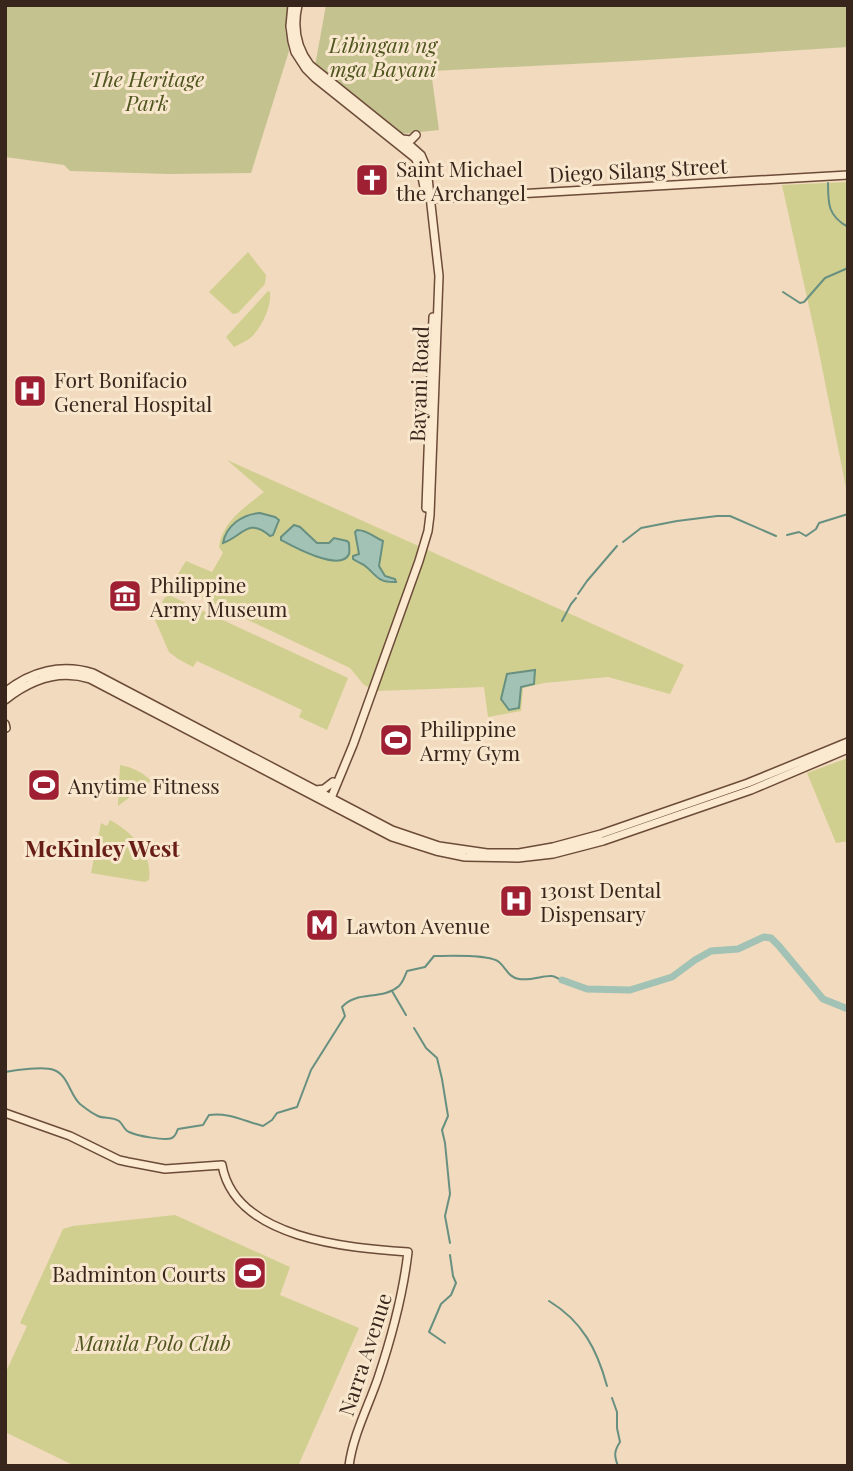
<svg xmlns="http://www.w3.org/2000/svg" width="853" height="1471" font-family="'Playfair Display',serif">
	<rect width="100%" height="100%" fill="#f1dabd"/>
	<path fill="#d0cf90" d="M848 182V498L818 347 782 185Z
		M248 252 266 275 265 284 238 313 233 314 209 292Z
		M268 291 270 292C272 306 261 330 249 339 245 342 239 344 234 347L226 337Z
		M227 460 684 665 670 694 608 677 544 683 523 688 521 711 488 717 484 687 377 691 364 685 350 668 172 584 186 561 212 572 223 553 219 547C222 522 245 507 264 492Z
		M168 596H171L348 678 327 730 299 717 302 710 197 661 193 667 178 659 169 652 155 620 164 598Z
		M848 758V841L836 843 807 773Z
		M120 765C131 767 143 772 151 781L118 806Z
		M110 820C132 832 153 853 149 880L145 882 91 873 101 823 107 826Z
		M175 1215 290 1267 280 1295 359 1328 298 1466H75L5 1432V1374L27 1326 20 1323 63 1229 73 1226Z"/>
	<path fill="#c4c390" d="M5 5H289L285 29 289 51 251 173 168 174 70 171 64 165 5 157Z
		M326 5H848V47L631 61 431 71 439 130 401 134 315 66Z"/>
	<path fill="#a1c2b4" stroke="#689081" stroke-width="2" d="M260 513 275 517 279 520 273 535 270 536C248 517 243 536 223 543 226 526 242 514 260 513Z
		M294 525 300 527 317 543H329L334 538 347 541 349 543C349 547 350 551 349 554 341 573 292 546 281 540V537Z
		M357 530C368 530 373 537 383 541L379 566 385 576 395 579 396 582C377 583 377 575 364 565 360 563 356 561 353 559V556L359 554 355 532Z
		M535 670 534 684 521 687 519 708 509 710 501 699 507 674Z"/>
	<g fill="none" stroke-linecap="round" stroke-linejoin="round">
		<path stroke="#689081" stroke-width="2" d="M828 183C828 204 828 216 848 227
			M783 292 800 303 804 302 825 278 848 268
			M787 535 799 532 806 536 816 529 819 523 848 514
			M623 542 641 528 677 521 717 516H730L776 536
			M578 594 587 581 617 546
			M562 621 571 604 576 598
			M392 991 406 1015
			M414 1028 426 1048 437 1058 442 1079 448 1116 442 1130 445 1143 450 1194 445 1216 450 1243
			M5 1072C16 1070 44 1066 54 1070 68 1075 70 1095 80 1104 85 1108 91 1113 98 1116 104 1119 112 1116 119 1121 123 1124 124 1130 129 1132 137 1136 166 1141 172 1138 176 1136 176 1133 178 1129L203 1125 209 1115C228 1112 244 1121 263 1126L272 1120 277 1113 297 1107 311 1070 345 1016 342 1007C357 990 382 1001 399 986 403 982 405 976 407 971L425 967 434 956C448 956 489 954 499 962 507 969 508 977 519 979 531 981 544 975 552 976 555 976 558 979 562 980
			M549 1301C582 1321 597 1349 607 1386
			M445 1343 429 1332 441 1304 451 1295 456 1283 453 1276 450 1255
			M612 1398 617 1412V1428L620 1442C614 1451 614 1456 618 1466"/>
		<path stroke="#a1c2b4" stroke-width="7" d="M562 980 587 989 630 990 672 977 695 960 711 951 738 949 764 937 771 938 779 946 823 999 848 1009"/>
		<defs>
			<path id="secondary" d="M292 5 290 26 292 41 295 52 306 69 315 78 415 158 420 167 424 187
				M298 5C293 27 296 47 310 65L412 147 421 155 427 169 439 276 430 515 428 531 419 561 353 745 329 803
				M402 139 411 140 416 135
				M431 199 848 175
				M426 508 433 317
				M5 692C31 671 62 663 93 673L392 830 439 846 487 853H519L553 847 601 834 748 783 848 742
				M5 700C29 681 59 669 90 679L392 837 436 851 465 857 518 858 553 854 603 841 751 790 848 749
				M5 724 6 728
				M316 790 324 789 333 782
				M5 1113 70 1136 119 1160 128 1162 165 1169 222 1165C235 1239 349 1248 408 1252 403 1295 392 1336 378 1378 368 1407 353 1435 349 1466"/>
		</defs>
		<use href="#secondary" stroke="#6c4b38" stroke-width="10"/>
		<use href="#secondary" stroke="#fbe9d0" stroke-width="7"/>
	</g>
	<defs>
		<symbol id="church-square" viewBox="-11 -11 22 22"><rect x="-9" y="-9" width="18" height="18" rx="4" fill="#9e2032" stroke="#f8e6cd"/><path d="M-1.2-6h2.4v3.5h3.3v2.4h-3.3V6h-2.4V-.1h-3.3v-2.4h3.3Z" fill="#fff"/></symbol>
		<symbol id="hospital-square" viewBox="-11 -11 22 22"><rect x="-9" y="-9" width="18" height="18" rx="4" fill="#9e2032" stroke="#f8e6cd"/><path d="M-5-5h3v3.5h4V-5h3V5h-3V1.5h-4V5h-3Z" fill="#fff"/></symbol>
		<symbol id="museum-square" viewBox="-11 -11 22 22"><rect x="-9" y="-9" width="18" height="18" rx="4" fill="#9e2032" stroke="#f8e6cd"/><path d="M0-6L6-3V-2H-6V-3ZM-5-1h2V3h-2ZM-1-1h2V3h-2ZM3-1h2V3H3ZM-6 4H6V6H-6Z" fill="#fff"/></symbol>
		<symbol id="stadium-square" viewBox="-11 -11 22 22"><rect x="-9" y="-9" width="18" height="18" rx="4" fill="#9e2032" stroke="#f8e6cd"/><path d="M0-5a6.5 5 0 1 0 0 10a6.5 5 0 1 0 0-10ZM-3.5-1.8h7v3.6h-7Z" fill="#fff"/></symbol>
		<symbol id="metro-square" viewBox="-11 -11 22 22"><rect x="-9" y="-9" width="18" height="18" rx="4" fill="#9e2032" stroke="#f8e6cd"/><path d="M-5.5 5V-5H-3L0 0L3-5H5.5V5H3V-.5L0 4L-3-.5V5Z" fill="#fff"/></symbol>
	</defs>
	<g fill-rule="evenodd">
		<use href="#church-square" x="353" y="161" width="38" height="38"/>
		<use href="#hospital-square" x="11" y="372" width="38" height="38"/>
		<use href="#museum-square" x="106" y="577" width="38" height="38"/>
		<use href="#stadium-square" x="377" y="721" width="38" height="38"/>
		<use href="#stadium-square" x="25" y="766" width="38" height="38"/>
		<use href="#hospital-square" x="497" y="882" width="38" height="38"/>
		<use href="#metro-square" x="303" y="906" width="38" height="38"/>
		<use href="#stadium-square" x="231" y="1254" width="38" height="38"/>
	</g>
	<g text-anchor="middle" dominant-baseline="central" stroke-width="6" stroke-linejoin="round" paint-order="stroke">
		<g font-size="21" font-style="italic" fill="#50561f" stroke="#f8e6cd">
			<text x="383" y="44">Libingan ng<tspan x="383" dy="24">mga Bayani</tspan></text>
			<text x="147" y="78">The Heritage<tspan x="147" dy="24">Park</tspan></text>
			<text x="153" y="1342">Manila Polo Club</text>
		</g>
		<g font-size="21" fill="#38251b" stroke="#f8e6cd" text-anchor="start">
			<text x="396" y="168">Saint Michael<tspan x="396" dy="24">the Archangel</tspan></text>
			<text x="54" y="379">Fort Bonifacio<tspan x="54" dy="24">General Hospital</tspan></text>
			<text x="150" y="584">Philippine<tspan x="150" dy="24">Army Museum</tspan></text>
			<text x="420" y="728">Philippine<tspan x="420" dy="24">Army Gym</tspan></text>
			<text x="68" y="785">Anytime Fitness</text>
			<text x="540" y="889">1301st Dental<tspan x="540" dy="24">Dispensary</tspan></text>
			<text x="346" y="925">Lawton Avenue</text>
			<text x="226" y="1273" text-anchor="end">Badminton Courts</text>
		</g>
		<g font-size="21" fill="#38251b" stroke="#f8e6cd">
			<text transform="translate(638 169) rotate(-3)">Diego Silang Street</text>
			<text transform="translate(418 384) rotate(-88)">Bayani Road</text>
			<text transform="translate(364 1354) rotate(-72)">Narra Avenue</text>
		</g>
		<g font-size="23" font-weight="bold" fill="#681d17" stroke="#f8e6cd">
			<text x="102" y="847">McKinley West</text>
		</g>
	</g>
	<rect width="853" height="1471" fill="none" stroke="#38251b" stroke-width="14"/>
</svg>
